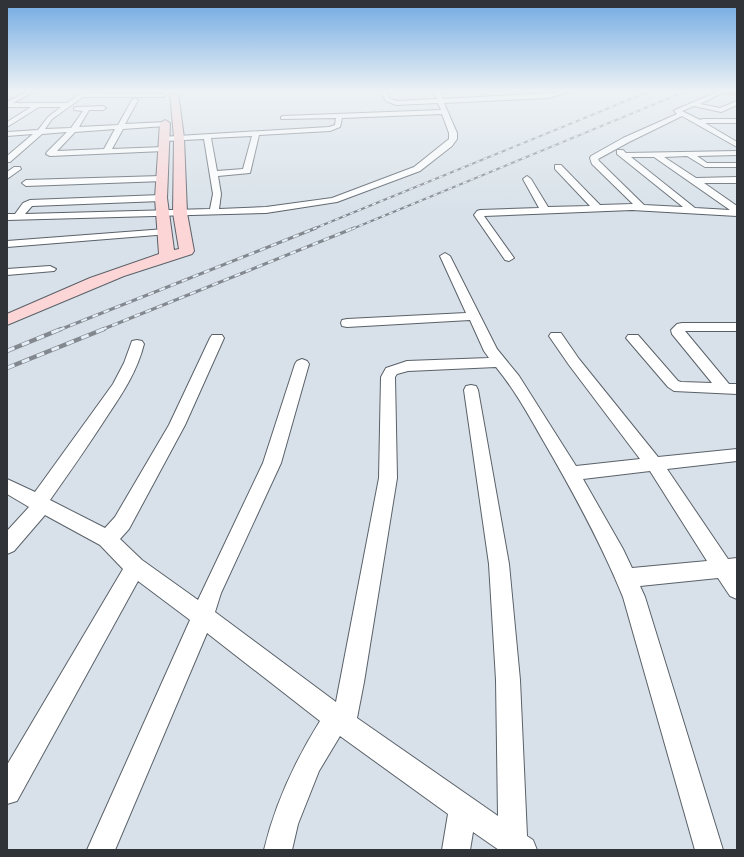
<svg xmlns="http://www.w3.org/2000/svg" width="744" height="857" font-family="'Roboto Condensed',sans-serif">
	<rect width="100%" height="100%" fill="#d8e1e9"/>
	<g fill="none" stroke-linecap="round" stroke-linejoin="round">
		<defs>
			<path id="street" d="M26 92H33L13 103H67L83 92H89L88 93 165 94V96L163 97H83L52 119 45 129 71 128 83 111 74 110V108L76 107 103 106 106 108 103 110H89L79 127 118 125 132 100 135 98 138 100 125 124 165 122 168 124 165 126 123 129 112 149 164 147 168 149 164 151 50 156 46 154 47 152 67 132 42 134 10 162H7V156L33 134 7 136V132L38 130 48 117 61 107H39L7 127V122L31 107H7V102ZM115 129 104 149 57 151 75 132Z
				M381 92H387L390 99 397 101 437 99 434 92H440L443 99 569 92 548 98 444 103 457 133V139L452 146 420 171 337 202 266 213 7 220V214H15L23 203 30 200 161 195 166 198 161 201 32 206 25 214 210 209 213 194 204 139 164 141 160 139 161 137 329 127 335 125 336 118 281 119V117L283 116 441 110 438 103 396 105 386 101ZM442 114 449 133V139L414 167 332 198 266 207 219 209 221 194 218 176 250 173 259 135 330 131 340 127 342 118ZM252 136 243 169 217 171 211 138Z
				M717 92H724L700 104 720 108 737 101V105L721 112 694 106 682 111 700 120 703 119H737V123H705L737 142V147L682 116 629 142 598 159 599 161 644 205 683 207 617 154V150H623L626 153 737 151V155L697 156 707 163H737V167H705L687 156 664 157 696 178 737 177V183H704L737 206V216L632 210 484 216 514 258 509 261 505 260 474 215 477 211 480 210 539 208 523 179 527 176 531 179 548 207 590 206 555 169V165H561L600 205 633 204 592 164 590 158 591 156 623 138 677 114 674 111 675 110ZM631 157H654L730 210 695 208Z
				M14 167H20L21 169 7 179V172Z
				M161 176 164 177 165 179 164 181 26 186 22 183 26 180Z
				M165 229 169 230 170 232 169 234 7 247V241Z
				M445 253 450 256 497 349 519 376 576 466 640 459 569 365 549 336 551 333H561L579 359 658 457 737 449V461L667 469 728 559 737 558V599L730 596 718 578 640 586 645 597 723 850H695L623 597C601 543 573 492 544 442 529 416 515 390 496 367L408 371 397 374 395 377 397 478 364 682 357 718 498 816 496 680 489 564 464 390 466 386 471 385 476 386 478 390 509 564 520 680 527 836 533 840 537 850H499L473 832 470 850H442L448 814 340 736 319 771 298 824 292 850H264C275 804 295 761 320 721L207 633 115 850H87L190 620 138 581 17 801 7 804V765L123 569 100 545 45 515 14 551 7 554V531L29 507 7 494V479L35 492 113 384 124 363 132 341 137 340 142 341 144 344C137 372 122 394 106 418 88 446 69 473 50 500L105 528 115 517 169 425 210 338 212 335H222L224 338 185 425 129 529 120 539 142 560 198 600 263 463 295 364 297 361 302 359 307 361 309 364 281 463 221 593 215 612 336 702 379 478 381 377 386 368 407 361 489 358 484 351 470 320 347 327 342 326 341 323 342 320 347 319 466 313 440 256ZM650 471 707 561 632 568 623 549 583 479Z
				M50 266 56 269 54 271 7 275V269Z
				M682 323H737V331H685L729 384H737V394L674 391 668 387 626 338 628 335H638L678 381 681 382 712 383 672 334 671 330 677 324Z"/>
			<path id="secondary" d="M170 92H178L184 138 187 213 194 251 192 254 124 276 7 325V314L90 278 159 254 155 198 160 123 165 120 170 123 167 198 174 250 179 249 173 213 174 138Z"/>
			<path id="highway" d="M728 92H737V95L729 94Z"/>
		</defs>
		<use href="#street" stroke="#5a6169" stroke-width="2"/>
		<use href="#secondary" stroke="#5a6169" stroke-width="2"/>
		<use href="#highway" stroke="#b05c5f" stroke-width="2"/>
		<use href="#street" fill="#fff" fill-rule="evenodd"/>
		<use href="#secondary" fill="#fcd5d6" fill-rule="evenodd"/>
		<use href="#highway" fill="#f57275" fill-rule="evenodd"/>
		<defs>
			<path id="rail-far2" d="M313 229 648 92
				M352 229 684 92"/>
			<path id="rail-far1" d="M59 330 316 228
				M101 330 354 228"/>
			<path id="rail" d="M7 351 61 329
				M7 368 104 329"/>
		</defs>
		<use href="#rail-far2" stroke="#82888e" stroke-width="2"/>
		<use href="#rail-far1" stroke="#82888e" stroke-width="3"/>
		<use href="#rail" stroke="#82888e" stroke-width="4.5"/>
		<use href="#rail-far2" stroke="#e5eef6" stroke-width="1.5" stroke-dasharray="4" stroke-linecap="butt"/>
		<use href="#rail-far1" stroke="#e5eef6" stroke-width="2" stroke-dasharray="6" stroke-linecap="butt"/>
		<use href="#rail" stroke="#e5eef6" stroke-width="3" stroke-dasharray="8" stroke-linecap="butt"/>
	</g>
	<linearGradient id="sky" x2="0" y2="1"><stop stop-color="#71aae2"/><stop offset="0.43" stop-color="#edf2f5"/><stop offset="1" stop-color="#edf2f5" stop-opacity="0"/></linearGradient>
	<rect width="744" height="212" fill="url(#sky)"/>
	<rect width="744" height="857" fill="none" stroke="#303337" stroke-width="16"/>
</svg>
